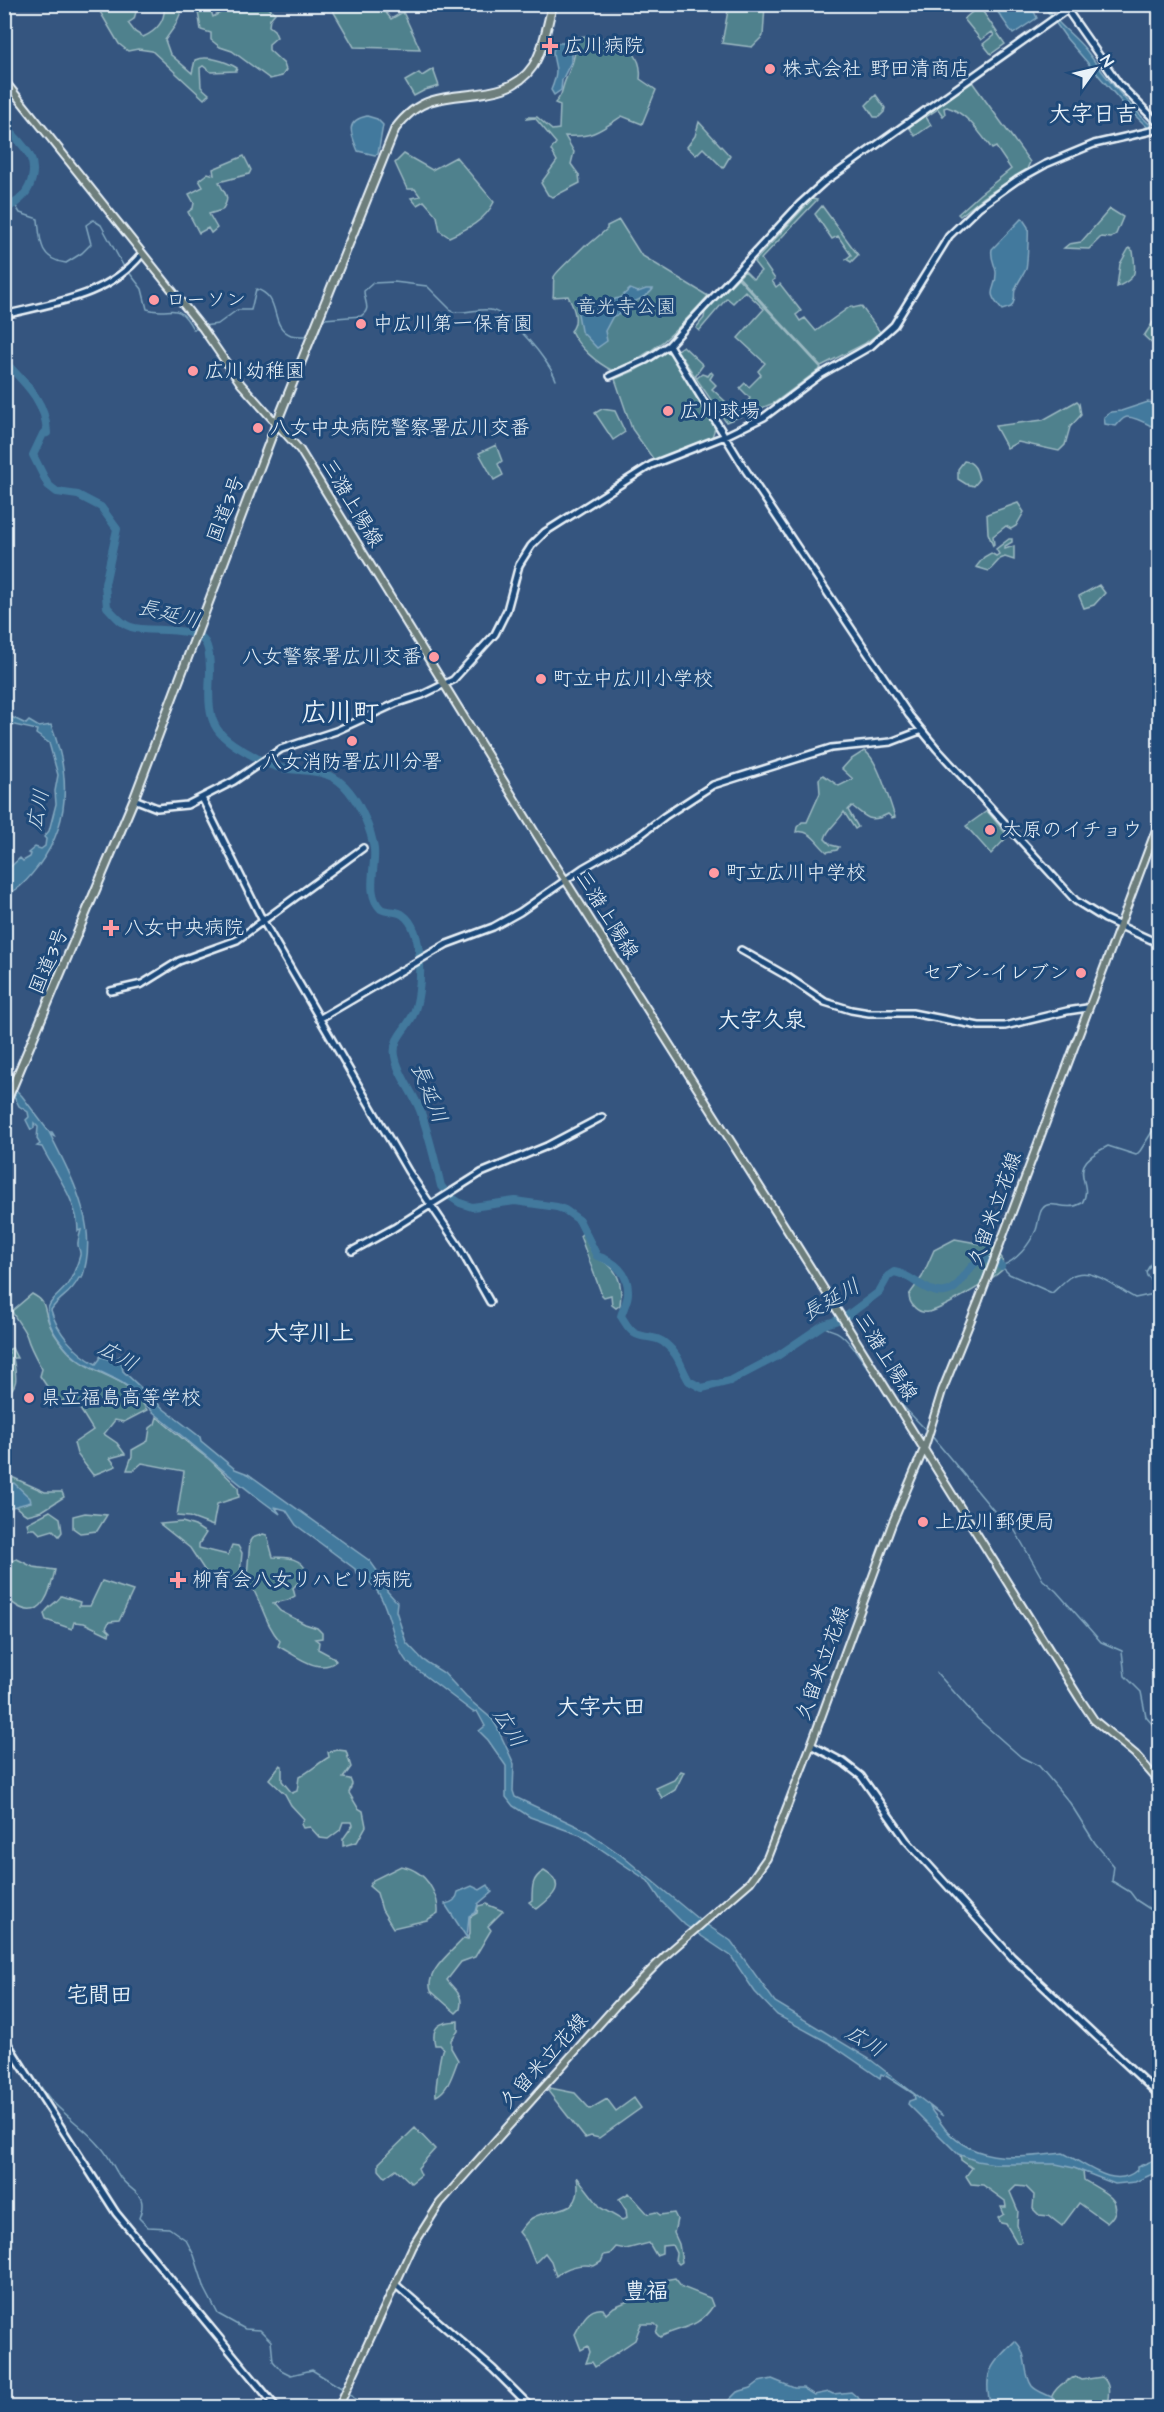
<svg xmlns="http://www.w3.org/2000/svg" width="1164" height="2412" font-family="'Architects Daughter','Klee One',sans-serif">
	<rect width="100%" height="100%" fill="#35557f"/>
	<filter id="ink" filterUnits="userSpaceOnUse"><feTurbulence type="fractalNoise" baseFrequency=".0167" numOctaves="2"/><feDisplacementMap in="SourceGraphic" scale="12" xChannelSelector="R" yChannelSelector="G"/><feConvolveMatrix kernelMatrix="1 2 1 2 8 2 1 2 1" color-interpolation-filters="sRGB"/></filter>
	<g filter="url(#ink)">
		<path fill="#4f818d" stroke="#9cb9c2" stroke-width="1.5" d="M96 5H128L136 12 134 19 128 23 135 32 143 37C157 31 166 20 164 5H184L175 26 165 40 170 54 192 73 195 60C206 55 226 61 237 68L236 71 211 72 203 66 200 68 201 87 209 94 204 99 152 51 138 49 128 51 119 44Z
			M197 5H209L213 17 234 5H253L254 7 265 5 275 13 270 19 269 26 274 30 277 37 269 44V50L284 64 286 70 282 76 270 79 232 51 220 47 211 40V33L201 30Z
			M332 5H380L391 19 403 12 420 49 354 47 332 9Z
			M729 5H765L763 36 752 47 722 43Z
			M979 6 1005 44 991 54 983 44 994 35 992 32 981 40 964 19Z
			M598 35 606 41C627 39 643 58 640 79L656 90 642 124 622 116C600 131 592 138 565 136L574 152 571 164 579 175 580 183 553 197 548 195 541 183 557 161 551 150 556 143 535 118 526 119 527 117H537L552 130 559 129 560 105 555 103C563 94 561 92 565 81 573 63 575 57 577 37Z
			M433 69 439 86 425 90 414 96 405 81 419 73 422 76Z
			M972 82 1030 162 1027 169 984 197 960 216 958 214 980 194 1011 169 996 147 992 149C980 133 967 113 947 107L944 108 945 114 943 116 938 109 926 117 931 125 915 136 909 127Z
			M876 95 885 108 884 112 879 117H874L866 105Z
			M699 122 730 156 723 168 703 148 696 155 687 147 695 136Z
			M404 154 432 170 456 157 494 202C485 221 467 229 449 237L440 231 437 216 424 201 417 205 411 198 420 196 415 189H407L395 163Z
			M244 156 251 170 249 174 219 182C224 195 232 195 222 210L209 214 217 228 211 233 208 228 199 233 188 212 193 208 194 203 189 194 203 187 199 180 208 173 214 175 213 169Z
			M812 199 817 200 761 259 775 279 772 281 776 287 780 284 801 311 796 315 800 321 805 318 816 331 851 306 853 308 861 306 880 332 864 344 821 366 739 277 745 271 753 279 761 271 754 262Z
			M822 206 858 255 851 262 846 259 851 255 838 236 832 239 815 214Z
			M1110 209 1123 217 1116 234 1111 238 1101 237 1089 249 1064 248 1069 244 1081 242Z
			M619 220 641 255 708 296C674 333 660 350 613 371 597 363 579 348 571 331 580 321 573 306 568 296L553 297C554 291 553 283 554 277 555 272 579 252 585 245H588L607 229V226Z
			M1129 248 1133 251C1136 272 1138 277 1117 287L1120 264Z
			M738 278 821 368 774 403 726 422 677 350 683 346 703 365 695 376 697 378 702 374 708 376 711 372 713 374 710 379 716 385 712 389 725 401 719 408 730 418 734 417 738 411 741 413 750 398 740 388 745 383 749 387 761 375 758 371 765 363 738 338 764 309 745 291 733 303 727 298 699 331 696 328 704 318 705 312Z
			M1159 313V350L1144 336Z
			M665 352 671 354 715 428 712 437 654 460 632 429 615 379 636 370Z
			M1077 401 1079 403 1081 415 1070 427 1065 445 1059 451 1018 442 1007 448 995 426 1043 420Z
			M602 409 615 411 625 432 613 440 595 413Z
			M496 445 502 461 498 464 503 475 494 480 479 453Z
			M964 461C975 462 977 471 979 480L974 486 966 484 958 479V469Z
			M1018 503 1024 512 1016 526 1011 529 1006 526 993 536 994 544 993 546 988 533 987 514Z
			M1009 539H1012V542L1005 546V549L1014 546V560L1005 557 1000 559 989 571 976 567 984 557 991 553 996 556 999 554 996 549Z
			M1099 585 1105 593 1094 605 1084 608 1079 596Z
			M864 751C877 756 890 803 895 817L892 818 888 814C869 824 867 817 852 806L848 810 858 827 855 829 844 812C839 821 827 829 825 839L831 845 839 847 837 850 827 852C817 844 811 829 796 832L797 827 802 822H807L820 793 819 779 823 775 839 786 853 779 842 769 850 760Z
			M987 811 1008 836 991 854 966 826Z
			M583 1233C587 1241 590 1253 597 1258 601 1261 606 1262 609 1265 621 1276 622 1290 620 1305L616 1308 612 1305 611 1295 604 1297 602 1295 580 1236Z
			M955 1239 993 1246 1002 1258 1003 1269C995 1278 940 1311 928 1312 918 1314 909 1304 909 1295L922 1277 934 1250Z
			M32 1294C47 1302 43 1306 48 1320 51 1330 59 1341 65 1348 86 1373 117 1374 136 1394 140 1399 144 1405 147 1410L124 1422 115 1420 104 1434 117 1443 125 1454 110 1458 116 1466 93 1475 77 1454 74 1443 93 1430 72 1396 58 1403 40 1376 42 1369C36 1358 30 1348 27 1337 24 1328 15 1319 12 1311Z
			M12 1348 17 1358H13C16 1376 20 1385 5 1396V1357L9 1353 8 1350Z
			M157 1417C165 1424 203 1456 208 1458L238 1487 239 1497 217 1504 213 1526 189 1517 177 1516 184 1471 142 1463 134 1470H127L132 1456V1450L148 1441 150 1428 155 1424Z
			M5 1474 45 1492H62L64 1497 42 1511 27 1515C9 1504 5 1496 5 1474Z
			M50 1511 60 1518 62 1532 59 1536 53 1530 40 1534 35 1529H29L27 1523Z
			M85 1513 107 1515 97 1531 80 1533 73 1528V1516Z
			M182 1522 195 1526 206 1533 199 1544V1548L228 1555 232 1545 238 1546 242 1553 240 1574 233 1579 224 1582 205 1571 190 1548 160 1524Z
			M263 1534 267 1535 273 1557C287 1557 303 1558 307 1573L293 1588 295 1596 288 1600 273 1603 280 1611 305 1624 317 1628 322 1633V1638L315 1639 319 1642 318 1649 333 1657 336 1661C319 1676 294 1654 278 1646L280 1641C266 1625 263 1607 253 1589L246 1587 250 1541 252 1538Z
			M17 1559 33 1567 55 1570C51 1589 43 1622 17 1606 12 1603 6 1599 4 1593 2 1583 4 1570 5 1560L8 1562Z
			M102 1581 133 1591 119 1621 109 1622 106 1628 110 1632 109 1635 84 1623 74 1622 72 1629 46 1620 44 1614C48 1606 57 1603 61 1596L80 1602 79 1606H90Z
			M338 1750 346 1751 351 1767 343 1778 350 1779 352 1784 349 1793 358 1808 363 1811 366 1826 357 1842 343 1846V1839L353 1825 352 1822H343L340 1830 328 1839 320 1838 310 1827 303 1828 301 1824 304 1819 291 1805 285 1794 269 1779 280 1765 282 1766V1781L292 1793 297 1791 299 1777C311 1771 317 1764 329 1757L328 1752Z
			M681 1771 684 1772 675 1790 662 1798 656 1788 674 1780Z
			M401 1866C405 1867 411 1868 415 1871 429 1878 439 1898 438 1913L427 1920 393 1928 382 1910 377 1893 369 1886 373 1880Z
			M544 1871C569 1885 551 1898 537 1909L529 1902 532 1900C532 1886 532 1878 544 1871Z
			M486 1904 503 1911 488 1926 491 1930 475 1957 461 1962 447 1980C455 1991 464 1994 460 2009L456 2013 431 1991C424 1972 453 1951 464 1938L468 1939 470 1934V1917L477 1913 478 1906Z
			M458 2021V2031L451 2040V2048L458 2060C453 2072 449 2090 436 2096 435 2090 440 2053 443 2048L440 2045H435C430 2024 442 2022 458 2021Z
			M550 2088 575 2093 590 2109 607 2099 616 2111 634 2098 641 2108 599 2138 591 2136 585 2138 548 2091Z
			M415 2128 435 2149 418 2168 421 2175 411 2183 396 2169 385 2177 379 2170V2163Z
			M960 2154 980 2158 1050 2159 1083 2171 1084 2180C1099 2190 1131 2201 1107 2223L1079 2203 1062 2226 1049 2216 1039 2215 1033 2209 1034 2195 1026 2187 1016 2186 1010 2192 1018 2211 1017 2225 1022 2242 1017 2243 1006 2224 1001 2223 998 2218 1004 2214 1001 2207H1006L1005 2201 983 2185 971 2184 966 2176 972 2168 961 2160Z
			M577 2177 601 2208 622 2220 627 2218 626 2210 619 2199 629 2193 648 2214 656 2212 660 2215 674 2213 677 2219 674 2233 679 2244 682 2262 679 2264 675 2260 676 2253 672 2245 662 2246V2253L656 2255 649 2243 626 2249 616 2247 610 2254 604 2255 601 2262 594 2266C581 2263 566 2267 556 2276L551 2261 545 2253 535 2263 526 2241 519 2232C523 2227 527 2221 532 2218 555 2204 584 2218 577 2177Z
			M675 2278 682 2287 710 2298 713 2306C698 2329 682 2326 660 2337L656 2333 658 2327 655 2324H641L635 2340 595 2367 592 2362 586 2363 590 2352 588 2346 581 2350 575 2334C581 2323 588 2307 603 2309L606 2314 614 2307 645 2294 654 2282Z
			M1075 2377 1081 2380 1102 2377C1112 2385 1108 2396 1107 2407H1050C1049 2392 1062 2382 1075 2377Z"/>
		<path fill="#42799d" stroke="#84a9c1" stroke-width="1.5" d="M993 5H1031L1037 18 1013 34Z
			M1043 5H1046C1056 24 1073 34 1086 50 1107 79 1132 109 1159 133V138L1126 107 1067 39Z
			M558 43H571V62L562 80 561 90 554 95 551 90C554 83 556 78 556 70 555 60 549 51 558 43Z
			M367 116 377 119 383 125 378 154 375 155 358 151C351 134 344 121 367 116Z
			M1022 218 1028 227C1029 232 1027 267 1026 269 1023 276 1017 283 1015 290 1013 298 1017 298 1011 307L1002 310C983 288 997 293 996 272 995 264 990 258 992 249Z
			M630 289 638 292 646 289H653C646 301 627 300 621 314L613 316 605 331 607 341 597 348 581 331 577 308 588 305 593 312C603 312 611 309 615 299L620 298Z
			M1159 393V430C1151 426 1137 417 1127 417 1123 417 1119 423 1116 426L1105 424 1104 417 1111 412 1121 411 1148 402 1153 403Z
			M5 714 26 724 29 721 39 727 51 725C70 773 71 822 39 865 31 875 22 888 9 893L5 892V872L20 858 23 861 30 857 31 854 28 853 35 847 41 849 45 846 46 839 44 837 49 831 56 804 55 791 58 775 49 743 36 734 37 730 5 723Z
			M4 1078 22 1096 49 1132H52L55 1137 50 1134C72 1178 100 1227 82 1278H79C70 1296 61 1295 51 1310 57 1332 75 1353 96 1364L100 1359V1356L113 1361 120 1356 123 1371 165 1410 200 1437 201 1441 235 1469 248 1474 370 1561 383 1579 387 1591 397 1602 396 1611 406 1642 423 1660 444 1673 466 1697 492 1719 497 1727 514 1764 513 1791 515 1797 585 1830 621 1855 698 1919 731 1941 775 2002 871 2060 943 2116 930 2107C932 2113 937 2116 940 2122 969 2165 1018 2158 1063 2153 1083 2162 1114 2191 1137 2170V2167L1159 2158V2171L1135 2182 1115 2184 1074 2168 1056 2164H995L977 2161 958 2154 908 2104 909 2101 915 2099 914 2094 886 2076 881 2074 880 2078 829 2043 777 2015 755 1992 731 1956 685 1925 662 1902 648 1881 580 1835 530 1817 513 1806 506 1797V1766L488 1740 479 1731 485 1726 477 1711 473 1712 407 1662C385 1633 394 1591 356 1573L355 1569 296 1525 286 1510 275 1507 280 1514C234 1482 196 1447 153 1412 146 1406 141 1398 135 1392 115 1374 88 1371 69 1352 61 1343 50 1329 48 1317 44 1300 64 1294 70 1280 73 1276 79 1260 80 1255 81 1250 77 1247 78 1243 78 1239 80 1234 81 1230L78 1231C78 1202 55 1173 42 1147L37 1146 40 1144 37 1139 38 1127 34 1123V1128L31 1130 26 1120 29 1117 28 1112 19 1106 14 1096H5Z
			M14 1483 30 1498 31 1502 5 1509V1484Z
			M488 1885 492 1892 478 1904 476 1912 469 1916 467 1938 445 1904C452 1903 457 1899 458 1892L472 1886 480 1890Z
			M1015 2341C1029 2353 1022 2372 1032 2386 1037 2392 1047 2394 1053 2398L1051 2407H991C982 2373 991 2365 1015 2341Z
			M772 2379 794 2388H803L814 2395 829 2392 833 2394 851 2392 865 2404 864 2408 725 2407 727 2402 737 2392 751 2388 759 2382Z"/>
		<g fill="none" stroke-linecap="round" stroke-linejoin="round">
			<path stroke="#84a9c1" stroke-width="1.5" d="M15 205 20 213 38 219C40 241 40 260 66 263L82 253 91 244 86 225 93 220 101 225 124 267
				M128 271 142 289 147 309C172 317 176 298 193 329H199
				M203 326 218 324 237 310H251L256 289C283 297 268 326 291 335 295 336 302 336 306 336
				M316 338 324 319 361 316C372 309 364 302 364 291L373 283 394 282 427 286 453 312C465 314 478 308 490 310 509 312 550 362 556 380
				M1160 1119 1140 1151 1136 1155 1108 1146C1061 1169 1096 1181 1082 1203 1065 1213 1050 1198 1043 1208 1038 1213 1039 1223 1036 1230 1029 1245 1017 1261 1001 1266L1009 1274 1052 1293C1058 1288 1064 1281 1070 1277 1091 1264 1117 1289 1135 1298L1154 1294 1160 1287
				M1159 1287 1147 1276 1146 1272 1160 1248
				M823 1325C828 1331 834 1329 840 1334 856 1346 863 1365 877 1379
				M897 1400 927 1431
				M930 1434 994 1511 1014 1529 1043 1580 1056 1591 1101 1642 1122 1651 1125 1676 1141 1692 1146 1717 1160 1733
				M937 1673 978 1719 1021 1757 1039 1766 1070 1803 1095 1843 1114 1866 1112 1881 1130 1892 1136 1900 1153 1911 1160 1918
				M4 2029C19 2053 32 2077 50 2099 65 2116 85 2128 100 2146 109 2155 113 2167 120 2177 132 2194 149 2192 139 2218L148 2227 169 2228 186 2240 194 2255 205 2289 218 2314 245 2329 260 2330 271 2341 273 2361 281 2370 291 2375 312 2370 343 2389
				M349 2393 356 2400 359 2408"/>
			<path stroke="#42799d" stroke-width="8" d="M4 125C22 145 42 158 29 187 24 198 16 204 4 209
				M4 361C25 383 46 401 47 433L43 434 33 455 48 485 57 492 78 495 101 507 117 529 105 584 107 607C114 614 121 624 131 627 148 633 194 625 205 642 210 650 210 664 210 673 206 730 215 735 262 761 292 778 325 760 349 791 361 806 371 829 374 849 376 868 365 894 381 909 388 913 397 910 403 915 425 930 423 993 413 1015 406 1030 392 1038 395 1056 398 1075 413 1092 420 1110 429 1134 435 1161 441 1186L448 1195 460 1203 472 1207 515 1201 557 1207 565 1210 579 1220 597 1256C614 1261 629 1273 628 1293 628 1300 623 1309 621 1316 625 1322 629 1331 636 1334 647 1339 656 1335 667 1345 679 1355 681 1368 689 1381L702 1388 730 1381 776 1357 823 1325 844 1318 879 1292 888 1276 894 1272C912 1274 926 1295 945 1292 963 1291 968 1256 988 1260 992 1260 998 1264 1001 1266"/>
			<defs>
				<path id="secondary" d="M1063 4 1119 84 1160 125
					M4 315C56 302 107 297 142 254
					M669 345 745 469 909 715 937 749 1076 901 1105 919 1160 944
					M610 376 646 360 669 345 800 204 823 183 1075 4
					M202 798 263 921 408 1171 458 1245 490 1302
					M134 799 157 808 187 805 234 781 281 749 336 731 397 703 422 695 453 680 495 634 507 610 519 565 531 546 545 532 651 465 725 436 764 417 820 375 871 346 894 325 949 236 979 207 1017 180 1046 164 1094 144 1160 129
					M741 950 785 975 825 1002 851 1010 869 1013H912L979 1026H1005L1067 1011 1087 1008
					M111 991 142 984 179 961 237 940 363 848
					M319 1019 447 944 493 927 520 912 583 868 639 836 665 816 713 785 831 748 891 742 920 731
					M352 1251 394 1228 481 1173 547 1146 602 1117
					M811 1745 843 1762 861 1776 906 1840 1012 1957 1160 2096
					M4 2038 116 2213 277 2408
					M395 2284 493 2369 532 2408"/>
				<path id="primary" d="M4 80 203 329 241 384 300 450 538 837 794 1241 1080 1699 1094 1720 1135 1754 1160 1783
					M338 2408 413 2246 440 2203 620 2001 667 1954 750 1882 767 1858 811 1745 892 1524 924 1449 942 1391 979 1300 1160 819"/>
				<path id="highway" d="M4 1107 134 799 277 422 395 129C404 117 415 106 431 101 465 90 510 101 533 66 544 49 547 24 553 4"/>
			</defs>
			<use href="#secondary" stroke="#e8f1f8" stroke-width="10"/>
			<use href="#primary" stroke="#e8f1f8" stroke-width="10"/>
			<use href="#highway" stroke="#e8f1f8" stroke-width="11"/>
			<use href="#secondary" stroke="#1f4a7a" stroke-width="5"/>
			<use href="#primary" stroke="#6d7e7c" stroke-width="6"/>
			<use href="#highway" stroke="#6d7e7c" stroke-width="7"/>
		</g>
	</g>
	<g fill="#ff9aa2" stroke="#1f4a7a" stroke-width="2">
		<path d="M547 37h6v6h6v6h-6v6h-6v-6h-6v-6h6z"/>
		<circle cx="770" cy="69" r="6"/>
		<circle cx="154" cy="300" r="6"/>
		<circle cx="361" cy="324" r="6"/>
		<circle cx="193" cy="371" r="6"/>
		<circle cx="668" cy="411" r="6"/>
		<circle cx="258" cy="428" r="6"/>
		<circle cx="434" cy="657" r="6"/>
		<circle cx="541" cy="679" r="6"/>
		<circle cx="352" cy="741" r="6"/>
		<circle cx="990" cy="830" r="6"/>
		<circle cx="714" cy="873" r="6"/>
		<path d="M108 919h6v6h6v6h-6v6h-6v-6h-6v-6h6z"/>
		<circle cx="1081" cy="973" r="6"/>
		<circle cx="29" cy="1398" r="6"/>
		<circle cx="923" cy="1522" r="6"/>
		<path d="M175 1571h6v6h6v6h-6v6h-6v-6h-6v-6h6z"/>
	</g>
	<g text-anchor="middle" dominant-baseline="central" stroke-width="6" stroke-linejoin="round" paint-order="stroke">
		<g font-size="20" fill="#e8f1f8" stroke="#1f4a7a" text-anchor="start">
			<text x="564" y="46">広川病院</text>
			<text x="782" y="69">株式会社 野田清商店</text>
			<text x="166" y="300">ローソン</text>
			<text x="373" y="324">中広川第一保育園</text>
			<text x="205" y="371">広川幼稚園</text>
			<text x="680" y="411">広川球場</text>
			<text x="270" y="428">八女中央病院警察署広川交番</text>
			<text x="422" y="657" text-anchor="end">八女警察署広川交番</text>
			<text x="553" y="679">町立中広川小学校</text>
			<text x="352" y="762" text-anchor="middle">八女消防署広川分署</text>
			<text x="1002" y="830">太原のイチョウ</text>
			<text x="726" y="873">町立広川中学校</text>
			<text x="124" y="928">八女中央病院</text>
			<text x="1069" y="973" text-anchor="end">セブン-イレブン</text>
			<text x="41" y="1398">県立福島高等学校</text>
			<text x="935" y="1522">上広川郵便局</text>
			<text x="192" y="1580">柳育会八女リハビリ病院</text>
		</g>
		<g font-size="20" fill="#d1e0e8" stroke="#1f4a7a">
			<text x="626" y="307">竜光寺公園</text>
		</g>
		<g font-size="20" fill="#e8f1f8" stroke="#1f4a7a">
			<text transform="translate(352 503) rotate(59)">三潴上陽線</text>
			<text transform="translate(226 509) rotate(-69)">国道3号</text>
			<text transform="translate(607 915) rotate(58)">三潴上陽線</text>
			<text transform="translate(49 961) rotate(-67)">国道3号</text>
			<text transform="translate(995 1209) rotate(-70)">久留米立花線</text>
			<text transform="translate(886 1357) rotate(58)">三潴上陽線</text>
			<text transform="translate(823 1663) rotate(-70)">久留米立花線</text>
			<text transform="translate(544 2061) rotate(-48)">久留米立花線</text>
		</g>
		<g font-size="21" font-style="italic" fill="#cfdfea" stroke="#1f4a7a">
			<text transform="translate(169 614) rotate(14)">長延川</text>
			<text transform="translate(38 810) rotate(-79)">広川</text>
			<text transform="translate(429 1093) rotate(68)">長延川</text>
			<text transform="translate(831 1300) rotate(-30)">長延川</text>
			<text transform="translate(118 1356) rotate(29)">広川</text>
			<text transform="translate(509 1728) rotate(59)">広川</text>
			<text transform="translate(865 2041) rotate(32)">広川</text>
		</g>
		<g font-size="22" font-weight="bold" fill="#e8f1f8" stroke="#1f4a7a">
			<text x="1093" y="114">大字日吉</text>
			<text x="762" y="1020">大字久泉</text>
			<text x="310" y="1333">大字川上</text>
			<text x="601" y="1707">大字六田</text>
			<text x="99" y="1995">宅間田</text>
			<text x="646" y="2291">豊福</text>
		</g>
		<g font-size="26" font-weight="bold" fill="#e8f1f8" stroke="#1f4a7a">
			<text x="340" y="713">広川町</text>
		</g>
	</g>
	<rect width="1164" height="2412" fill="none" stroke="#1f4a7a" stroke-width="24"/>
	<rect x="12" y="12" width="1140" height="2388" fill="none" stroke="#e8f1f8" stroke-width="2" filter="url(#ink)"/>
	<g transform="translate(1095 69) rotate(56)" stroke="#1f4a7a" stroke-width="4.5" paint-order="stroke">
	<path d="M0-4.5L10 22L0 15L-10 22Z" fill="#e8f1f8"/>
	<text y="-9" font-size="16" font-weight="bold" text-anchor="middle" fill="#e8f1f8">N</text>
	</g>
</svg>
